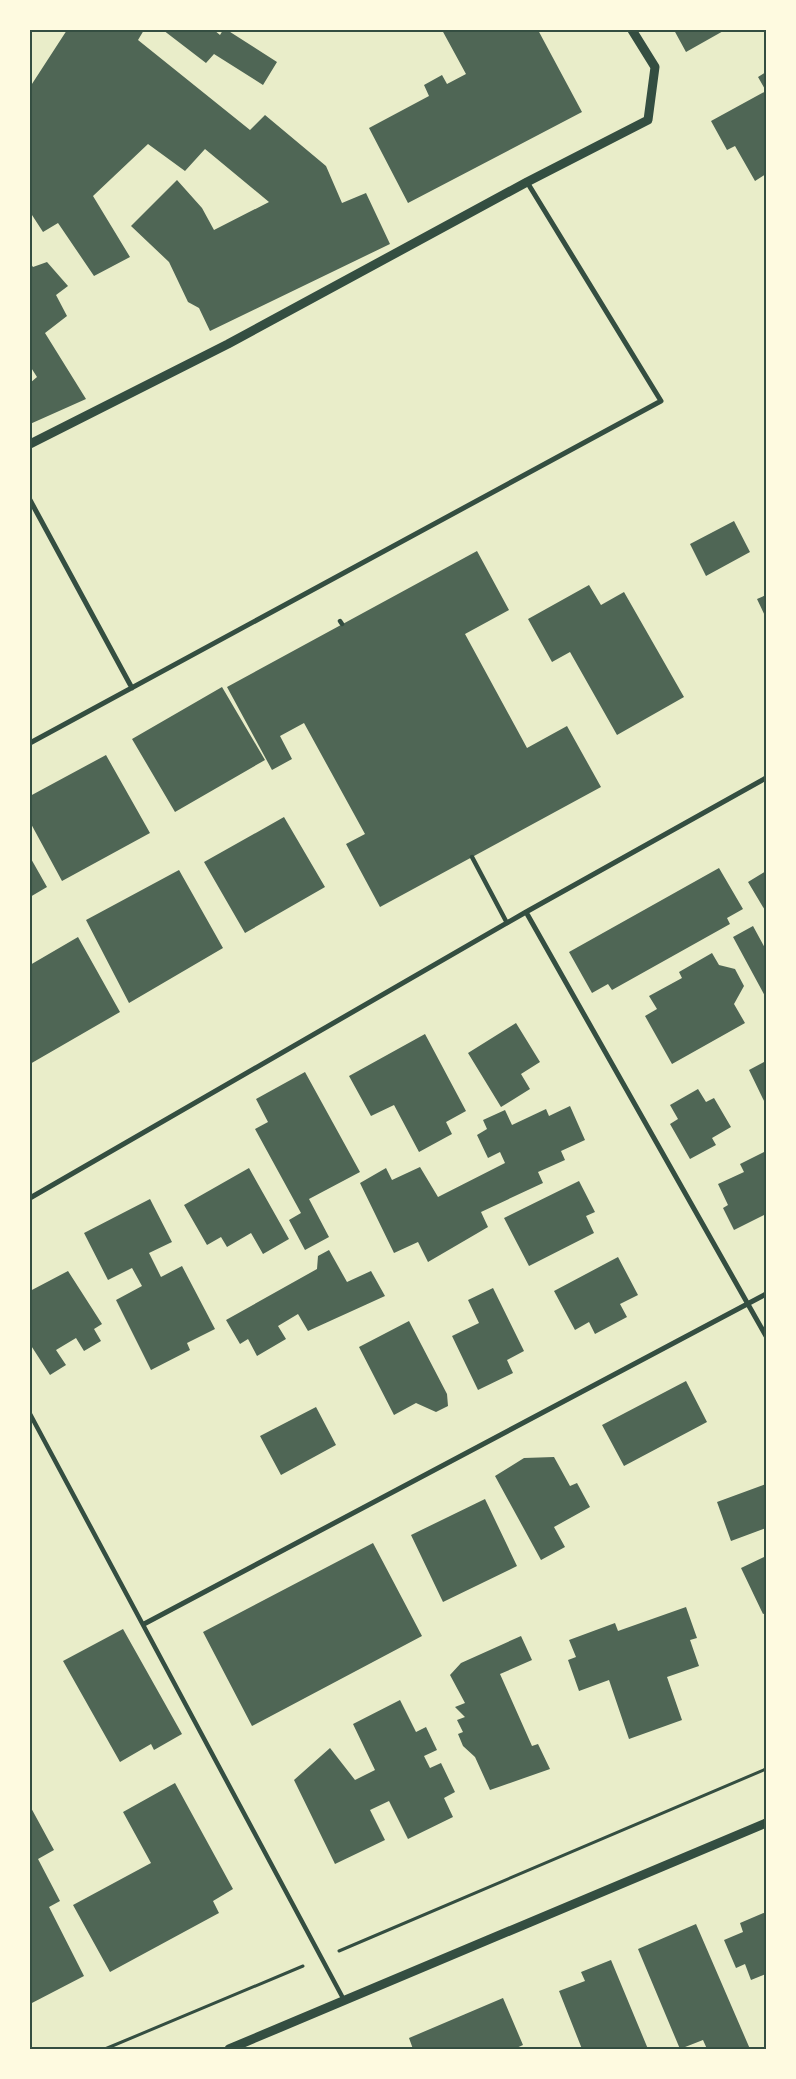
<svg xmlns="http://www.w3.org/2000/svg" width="796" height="2079" font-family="Signika,sans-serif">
	<rect width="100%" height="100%" fill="#e9edc9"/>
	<path fill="#4f6655" d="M67 30H144L138 40 250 130 265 115 326 166 342 203 366 193 390 244 210 331 199 308 188 302 169 262 131 226 177 180 202 208 214 230 269 202 205 149 185 171 148 144 93 196 130 257 94 276 58 223 43 232 32 215 30 216V87Z
		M163 30H214L220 35 223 30H227L277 62 263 85 214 54 206 63Z
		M442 30H538L582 112 408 203 369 128 429 96 424 85 442 75 447 84 466 74Z
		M674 30H725L686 52Z
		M766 72V165L764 166 766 174 755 181 735 146 727 150 711 121 766 91 758 77Z
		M47 262 68 286 56 295 67 316 45 333 86 399 30 424V383L37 377 30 366V263L33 267Z
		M734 521 750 552 706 576 690 544Z
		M477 551 509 610 465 634 527 748 567 726 601 787 380 907 346 844 365 834 304 723 280 736 292 759 272 770 227 687Z
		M589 585 601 605 624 592 684 697 617 735 570 652 552 662 528 619Z
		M766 595V618L757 599Z
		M222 687 265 760 175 812 132 739Z
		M106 755 150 833 62 881 30 822V796Z
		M284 817 325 887 245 933 204 862Z
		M30 857 47 887 30 897Z
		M719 868 743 909 727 918 730 924 612 990 608 984 592 993 569 952Z
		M179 870 223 948 129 1003 86 920Z
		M766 871V912L748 882Z
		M753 926 766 950V998L733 937Z
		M78 937 120 1012 30 1064V965Z
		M712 953 719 965 735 969 744 986 734 1004 745 1023 672 1064 645 1016 657 1009 649 996 682 978 679 972Z
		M516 1023 540 1062 521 1074 530 1089 501 1107 468 1053Z
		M425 1034 466 1111 446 1122 452 1134 419 1152 394 1105 371 1116 349 1076Z
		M766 1061V1105L749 1070Z
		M305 1072 360 1172 309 1199 329 1237 305 1250 289 1220 301 1213 255 1129 268 1122 256 1099Z
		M698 1089 706 1102 714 1098 731 1127 712 1138 716 1145 690 1159 670 1124 678 1119 670 1105Z
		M570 1106 585 1140 561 1151 565 1160 538 1172 543 1183 481 1212 488 1227 428 1262 418 1242 394 1253 360 1183 386 1168 392 1180 420 1167 438 1197 505 1163 500 1152 488 1158 477 1135 487 1129 483 1120 505 1110 512 1125 546 1109 549 1116Z
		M764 1152 766 1156V1214L734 1230 723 1208 728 1205 718 1184 744 1172 740 1164Z
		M249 1168 289 1239 263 1254 251 1233 227 1247 221 1237 207 1245 184 1205Z
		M579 1181 595 1212 586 1216 594 1233 529 1266 504 1218Z
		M150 1199 172 1242 149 1253 161 1277 182 1266 215 1329 187 1343 190 1350 151 1370 116 1300 142 1286 132 1268 108 1280 84 1233Z
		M329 1250 347 1282 371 1271 385 1296 308 1331 298 1314 278 1326 286 1339 257 1356 248 1339 240 1344 226 1320 317 1269 318 1256Z
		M618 1257 638 1295 620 1304 627 1317 595 1334 589 1322 575 1330 554 1291Z
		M68 1271 102 1324 94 1329 101 1341 84 1351 76 1338 56 1350 66 1365 50 1375 30 1344V1291Z
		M493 1288 524 1351 507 1360 513 1373 478 1390 452 1336 479 1323 468 1300Z
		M409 1321 447 1394 448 1406 436 1412 416 1403 394 1415 359 1347Z
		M686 1381 707 1422 624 1466 602 1425Z
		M316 1407 336 1445 281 1475 260 1436Z
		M554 1457 570 1486 577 1483 590 1507 554 1527 565 1547 541 1560 495 1476 524 1458Z
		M766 1484V1528L731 1541 717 1502Z
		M485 1499 517 1566 443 1602 411 1535Z
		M373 1543 422 1636 252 1726 203 1632Z
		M766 1556V1613L763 1614 741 1568Z
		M686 1607 697 1638 690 1640 699 1666 667 1677 682 1720 629 1739 609 1680 579 1691 568 1660 576 1657 569 1640 615 1623 618 1631Z
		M123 1629 182 1734 154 1750 151 1744 120 1762 63 1661Z
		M521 1636 532 1660 500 1674 532 1746 538 1744 550 1769 490 1790 475 1757 463 1746 458 1734 463 1732 457 1720 465 1717 455 1707 465 1703 450 1675 461 1663Z
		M400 1700 416 1732 426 1727 437 1750 424 1756 430 1768 441 1763 455 1792 444 1798 453 1817 408 1839 389 1801 370 1810 385 1840 335 1864 294 1780 330 1748 355 1780 375 1770 353 1724Z
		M175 1783 233 1889 213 1901 219 1913 110 1972 73 1905 151 1863 123 1812Z
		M30 1806 54 1850 38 1859 60 1901 49 1907 84 1976 30 2004Z
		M766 1912V1974L751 1980 745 1964 736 1968 724 1940 743 1932 740 1923Z
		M696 1924 750 2049H707L703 2040 680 2049 638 1949Z
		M611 1960 633 2013 648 2049H582L559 1991 585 1981 581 1972Z
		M503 1998 523 2045 514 2049H413L409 2038Z"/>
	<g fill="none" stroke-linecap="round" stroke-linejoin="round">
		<path stroke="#344e41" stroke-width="3" d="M339 1951 766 1769
			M105 2049 303 1966"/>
		<path stroke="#344e41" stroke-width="4.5" d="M340 621 342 624
			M472 857 507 923
			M30 1414 344 2000"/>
		<path stroke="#344e41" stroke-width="5" d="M30 500 132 688
			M30 743 661 401 527 182
			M526 912 766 1336
			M30 1198 526 912 766 778
			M144 1624 766 1294"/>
		<path stroke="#344e41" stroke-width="9" d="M30 444 228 344 527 182 648 120 655 67 632 30
			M229 2049 766 1823"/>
	</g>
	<rect width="796" height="2079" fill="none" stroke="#fefae0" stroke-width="62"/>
	<rect x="31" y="31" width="734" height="2017" fill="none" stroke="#344e41" stroke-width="2"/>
</svg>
